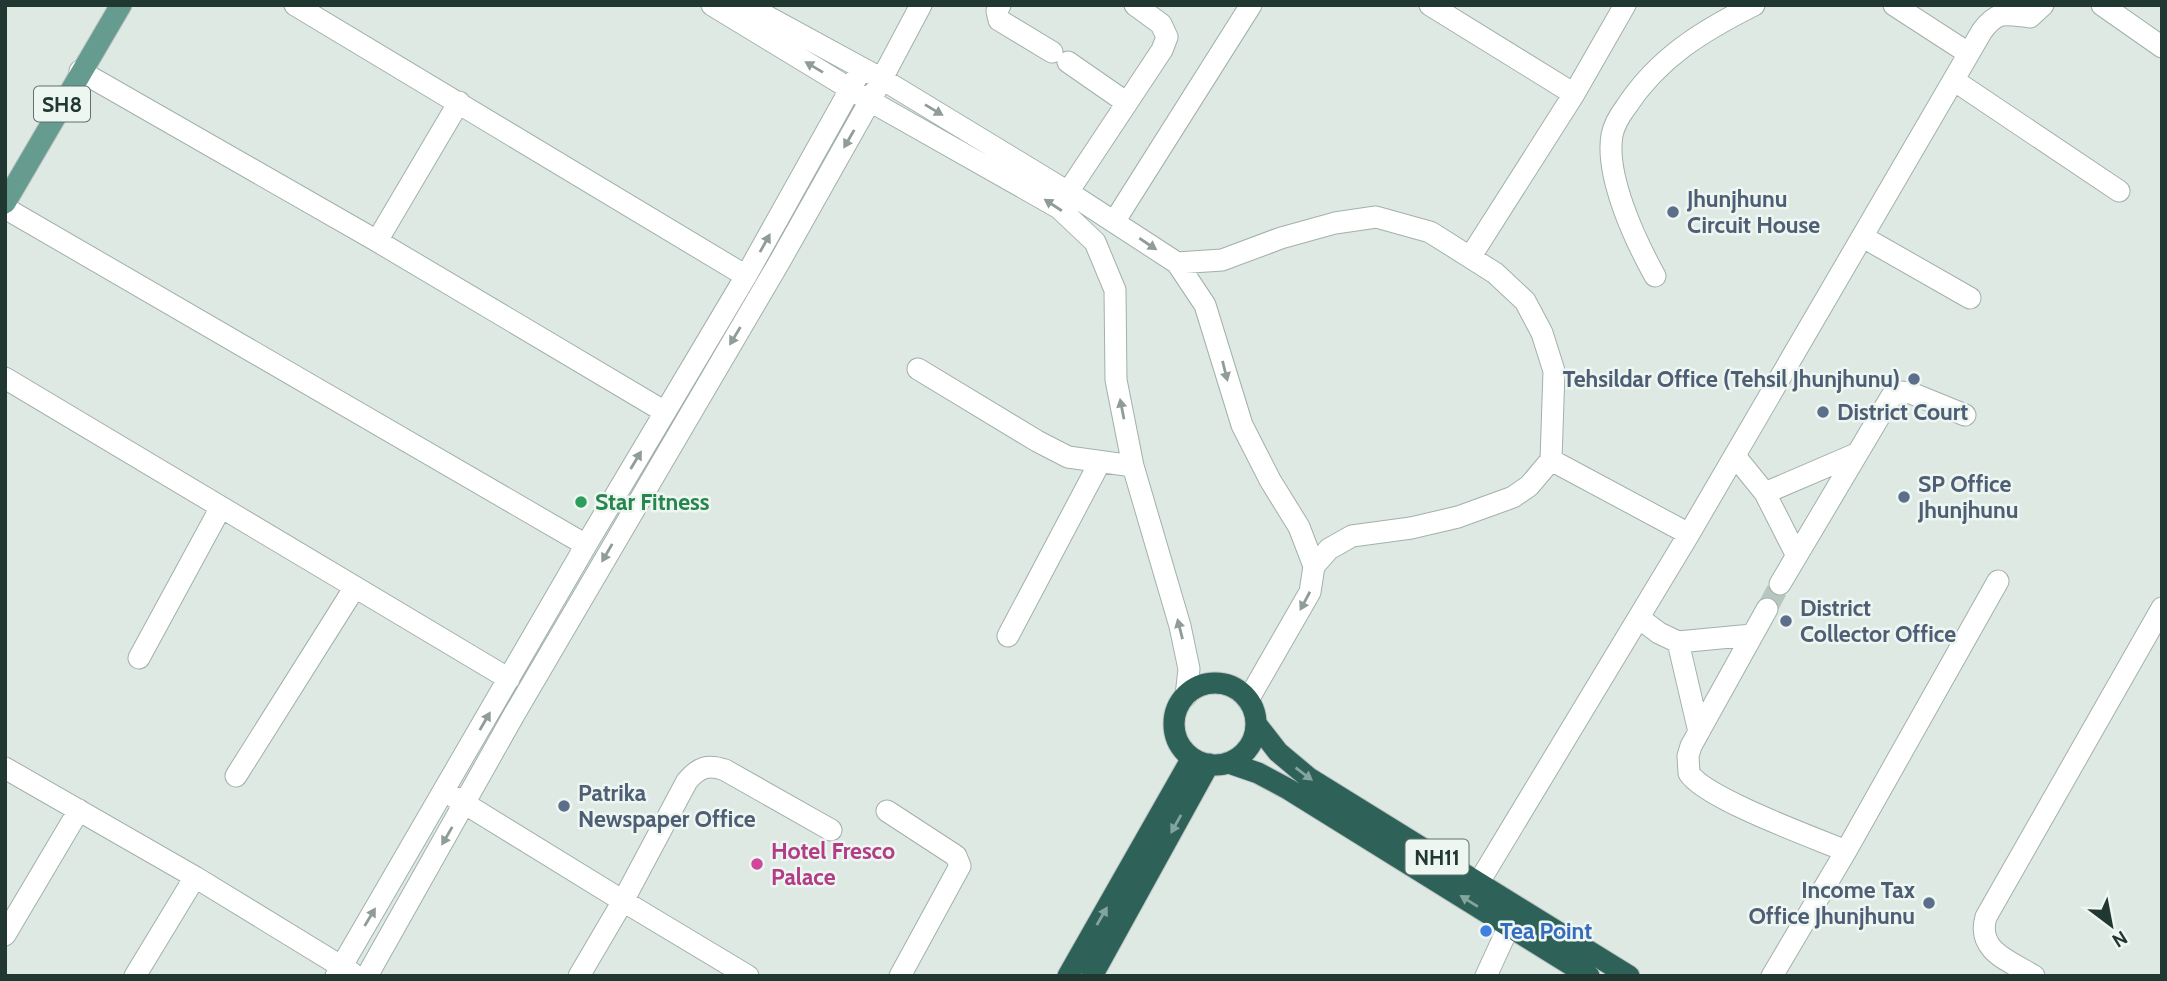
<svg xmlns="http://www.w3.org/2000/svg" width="2167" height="981" font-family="Cabin,sans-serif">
	<rect width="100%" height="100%" fill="#dee9e4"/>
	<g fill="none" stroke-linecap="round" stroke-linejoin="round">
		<path stroke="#b8c6c0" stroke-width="21" stroke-dasharray="21 10" stroke-linecap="butt" d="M1767 609 1780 584"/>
		<defs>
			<path id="minor" d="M295 5 746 276
				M712 5 870 101 1059 208 1095 242 1115 290 1116 380 1133 466 1180 626 1189 669 1186 696
				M746 5 882 79 1068 192 1177 263 1205 305 1242 425 1270 480 1299 527 1314 566 1310 592 1248 700
				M1000 5 997 11 999 20 1052 52
				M1430 5 1574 94
				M1894 5 1968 53
				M2102 5 2162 47
				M1068 62 1127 103
				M80 71 377 241 665 412
				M1955 81 2119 191
				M1068 192 1162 50 1167 37 1161 24 1135 5
				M5 208 586 545
				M1114 222 1251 5
				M1863 237 1970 298
				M377 241 459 102
				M1471 256 1574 94 1625 5
				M1177 263 1222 260 1281 238 1335 223 1376 217 1430 232 1495 273 1525 301 1542 333 1554 371 1551 460 1529 486 1513 497 1458 517 1411 528 1352 536 1329 549 1314 566
				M1655 276C1635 240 1605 176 1612 135 1614 125 1620 115 1626 107 1658 58 1702 31 1754 5
				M918 369 1037 441 1068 457 1133 466
				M5 378 509 679
				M1735 456 1765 493 1796 554
				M1551 460 1689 534
				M1765 493 1856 454
				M1780 584 1891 397 1900 392 1911 393 1965 415
				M1767 609 1691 746 1688 756 1689 773C1704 798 1815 838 1846 851
				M1639 618 1659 633 1678 642 1752 635
				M1008 636 1100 462
				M1678 642 1699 732
				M139 658 221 507
				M5 768 195 877 352 973
				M236 776 355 587
				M454 797 623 901 748 976
				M887 811 956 856 960 866 900 976
				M1479 882 1689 534 1982 31C1998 10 2005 14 2030 17L2043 5
				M5 935 79 810
				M135 976 195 877
				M336 976 586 545 746 276 862 68
				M367 976 515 713 780 261 870 101 921 5
				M579 976 623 901 687 781C699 767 708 764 725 770L831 830
				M1486 976 1509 926
				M1772 976 1846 851 1998 581
				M2034 976C2010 961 1976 951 1986 917L2162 608"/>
			<path id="major" d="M5 203 121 5"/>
			<path id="highway" d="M1174 724a41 41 0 1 1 82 0a41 41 0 1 1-82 0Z
				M1257 725 1278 752 1309 778 1629 976
				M1229 763 1258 773 1288 789 1589 976
				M1068 976 1192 758
				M1092 976 1209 764"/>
		</defs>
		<use href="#minor" stroke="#a2b0ab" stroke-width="23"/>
		<use href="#major" stroke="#bcc3c2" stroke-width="23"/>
		<use href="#highway" stroke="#bcc3c2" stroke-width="23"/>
		<use href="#minor" stroke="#fff" stroke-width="21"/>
		<use href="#major" stroke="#659c8f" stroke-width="21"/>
		<use href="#highway" stroke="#2e6258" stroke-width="21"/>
	</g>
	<defs><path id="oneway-solid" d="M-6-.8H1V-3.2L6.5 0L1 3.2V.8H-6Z" transform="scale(1.75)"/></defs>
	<g fill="#909c98">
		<use href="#oneway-solid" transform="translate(814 67) rotate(-149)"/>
		<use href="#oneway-solid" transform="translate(934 110) rotate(31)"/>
		<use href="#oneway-solid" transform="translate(849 139) rotate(120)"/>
		<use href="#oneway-solid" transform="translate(1053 205) rotate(-147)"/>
		<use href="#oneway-solid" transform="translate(765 243) rotate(-61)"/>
		<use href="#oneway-solid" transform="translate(1148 244) rotate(34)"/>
		<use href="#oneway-solid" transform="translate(735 336) rotate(121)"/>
		<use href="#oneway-solid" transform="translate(1225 371) rotate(76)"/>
		<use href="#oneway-solid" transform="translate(1122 409) rotate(-101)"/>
		<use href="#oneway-solid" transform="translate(636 460) rotate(-59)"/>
		<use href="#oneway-solid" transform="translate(607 553) rotate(120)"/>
		<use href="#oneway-solid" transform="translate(1305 601) rotate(118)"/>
		<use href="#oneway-solid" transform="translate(1180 629) rotate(-104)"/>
		<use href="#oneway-solid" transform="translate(485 721) rotate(-60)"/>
		<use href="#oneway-solid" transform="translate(447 836) rotate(120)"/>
		<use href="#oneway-solid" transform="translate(370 917) rotate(-59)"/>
	</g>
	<g fill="#84a59d">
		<use href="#oneway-solid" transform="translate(1304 774) rotate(37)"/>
		<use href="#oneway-solid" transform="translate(1176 824) rotate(119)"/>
		<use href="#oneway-solid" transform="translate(1469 901) rotate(-148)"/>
		<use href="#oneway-solid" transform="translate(1102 916) rotate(-60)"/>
	</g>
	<g fill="#5c6f8a" stroke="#eef6f2" stroke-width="2.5">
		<circle cx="1673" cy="212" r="7"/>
		<circle cx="1914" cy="379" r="7"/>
		<circle cx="1823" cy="412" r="7"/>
		<circle cx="1904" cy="497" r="7"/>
		<circle cx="1786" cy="621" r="7"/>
		<circle cx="564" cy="806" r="7"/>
		<circle cx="1929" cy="903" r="7"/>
	</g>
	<circle fill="#2e9e5b" stroke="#eef6f2" stroke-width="2.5" cx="581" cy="502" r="7"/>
	<circle fill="#d1479c" stroke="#eef6f2" stroke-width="2.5" cx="757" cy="864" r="7"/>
	<circle fill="#3f7fe0" stroke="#eef6f2" stroke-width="2.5" cx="1486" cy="931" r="7"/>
	<g text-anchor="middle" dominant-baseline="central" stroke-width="5" stroke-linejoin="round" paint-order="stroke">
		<g fill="#eef6f2" stroke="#5e716c" stroke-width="2">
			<rect x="34" y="86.5" width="56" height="35" rx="5"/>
			<rect x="1405.5" y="839.5" width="63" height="35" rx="5"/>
		</g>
		<g font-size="21" font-weight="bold" fill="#213832">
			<text x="62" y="104">SH8</text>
			<text x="1437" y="857">NH11</text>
		</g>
		<g font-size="23" font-weight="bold" fill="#4e5e75" stroke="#eef6f2" text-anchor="start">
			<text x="1687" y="199">Jhunjhunu<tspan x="1687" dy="26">Circuit House</tspan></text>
			<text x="1900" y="379" text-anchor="end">Tehsildar Office (Tehsil Jhunjhunu)</text>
			<text x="1837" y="412">District Court</text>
			<text x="1918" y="484">SP Office<tspan x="1918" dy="26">Jhunjhunu</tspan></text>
			<text x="1800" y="608">District<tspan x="1800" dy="26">Collector Office</tspan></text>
			<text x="578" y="793">Patrika<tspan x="578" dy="26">Newspaper Office</tspan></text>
			<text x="1915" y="890" text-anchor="end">Income Tax<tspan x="1915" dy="26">Office Jhunjhunu</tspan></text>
		</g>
		<g font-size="23" font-weight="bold" fill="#27864d" stroke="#eef6f2" text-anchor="start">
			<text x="595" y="502">Star Fitness</text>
		</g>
		<g font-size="23" font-weight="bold" fill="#b23c85" stroke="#eef6f2" text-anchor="start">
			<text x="771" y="851">Hotel Fresco<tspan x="771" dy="26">Palace</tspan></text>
		</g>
		<g font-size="23" font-weight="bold" fill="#366cbe" stroke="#eef6f2" text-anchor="start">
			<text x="1500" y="931">Tea Point</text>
		</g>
	</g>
	<rect width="2167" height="981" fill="none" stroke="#213832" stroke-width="14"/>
	<g transform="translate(2111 925) rotate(148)" stroke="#eef6f2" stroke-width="5" paint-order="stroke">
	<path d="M0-5L12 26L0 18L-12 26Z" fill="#213832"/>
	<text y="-10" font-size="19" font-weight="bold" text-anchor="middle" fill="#213832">N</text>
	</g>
</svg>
